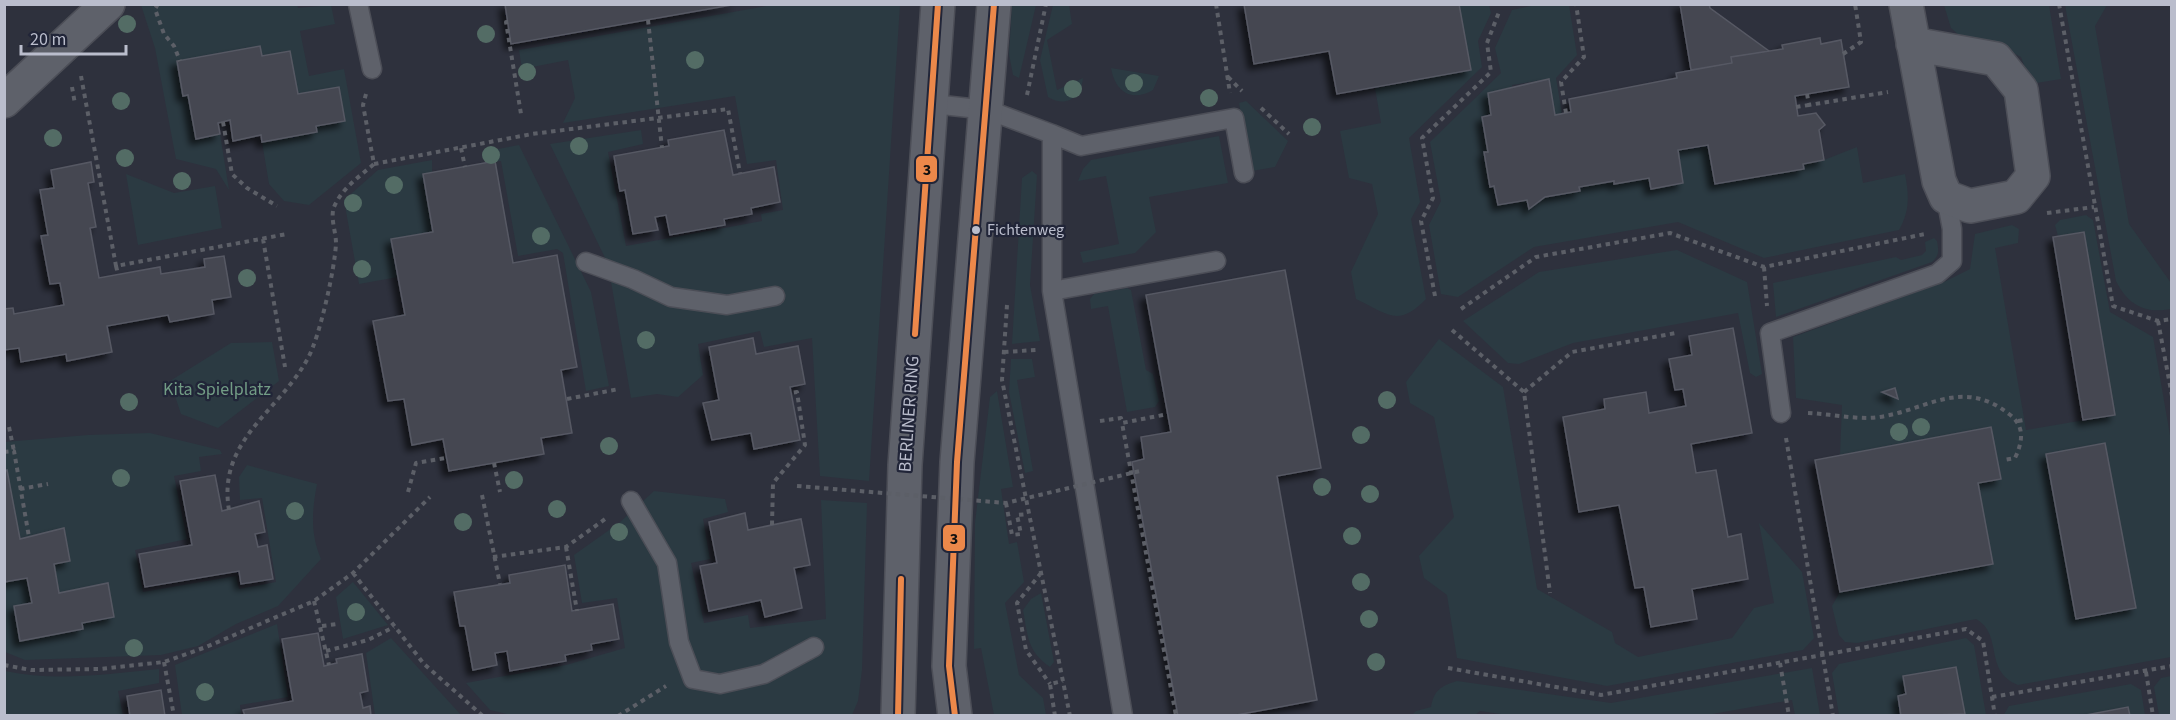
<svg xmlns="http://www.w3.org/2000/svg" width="2176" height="720" font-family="'Source Sans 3',sans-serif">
	<defs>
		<filter id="shadow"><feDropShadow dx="-5.5" dy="5.5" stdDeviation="3" flood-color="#0009"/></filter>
	</defs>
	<rect width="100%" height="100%" fill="#2e313d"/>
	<path fill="#2b3a42" d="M297 4 298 8 331 5 335 24 300 31 309 76 344 69 361 163 309 205 284 201 269 184 262 142 317 132 316 126 345 120 339 87 298 94 290 51 262 56 260 46 177 62 183 96 188 95 196 138 220 134 229 190 216 169 176 159 155 48 141 5Z
		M772 5H900L869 481 820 476 812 338 764 347 760 331 698 344 703 375 678 397 657 394 631 398 608 264 550 144 641 130 643 144 608 152 626 246 762 221 761 214 783 210 776 160 747 164 735 96 563 123 575 98 568 60 522 69 519 50Z
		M1012 5H1036L1019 78 1013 75 1009 54Z
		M1053 5H1069L1072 24 1047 40 1057 90 1083 78C1081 98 1066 108 1048 97L1040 60Z
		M1459 5H1489L1491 13 1478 41 1482 67 1409 138 1420 202 1411 219 1426 299C1398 328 1388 314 1356 299L1351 272 1378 214 1372 184 1349 178 1340 131 1381 123 1375 88 1471 70Z
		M1535 5H1569L1577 55 1556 78 1562 114 1555 115 1549 79 1512 85V89L1488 93 1491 115 1482 117 1488 152 1484 153 1490 186H1494L1498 205 1527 200 1530 208 1545 197 1580 191 1579 187 1614 181V183L1649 178 1651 188 1682 183 1678 150 1708 145 1716 184 1804 169 1803 164 1824 160 1857 147 1863 183 1905 174C1909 195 1910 211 1899 230L1764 258 1678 222 1534 247 1458 297 1441 294 1429 225 1441 201 1430 142 1501 73 1495 48 1512 10Z
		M1944 5H2049L2061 79 2031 84 2021 57 1992 42 1960 36 1951 28Z
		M2065 5H2107L2095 26 2129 224 2171 283V309C2145 314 2128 305 2116 281Z
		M1111 68 1159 76 1153 90C1131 103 1115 91 1111 68Z
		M1246 101 1288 141 1275 167 1252 171 1239 103Z
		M1219 136 1228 183 1149 197 1156 232 1135 253 1083 263 1080 252 1119 244 1106 176 1078 181 1083 169 1091 160Z
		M519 145 591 292 609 386 586 391 563 253 557 249 518 256 501 161 489 162 487 151Z
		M432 160 433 232 391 239 398 277 359 284 344 200 378 170Z
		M1032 171 1037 175 1030 285 1040 341 1012 344 1022 178Z
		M126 174 174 193 215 186 222 228 138 245Z
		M2086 215 2093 220 2110 312 2153 337 2171 441V657L2018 685C1983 671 2004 635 1976 619L1857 643 1845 642 1839 635 1832 606 1840 592 1992 564 1978 483 2001 478 1991 427 1840 455 1842 405 1796 398 1793 337 1944 282 1970 269 1975 234 2012 225 2019 229 2018 243 1995 248 2026 430 2114 415 2084 232 2058 236 2055 225 2060 220Z
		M1934 238 1937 241C1939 251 1939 256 1932 262L1776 317 1773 283 1896 257 1901 260 1922 255 1926 251 1925 242Z
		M1677 250 1747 282 1762 374 1756 377 1750 373 1738 313 1573 343 1519 364 1508 363 1463 321 1539 272Z
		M1127 288 1131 290 1146 370 1153 374 1159 401 1155 407 1127 412 1108 306 1091 309 1090 299 1094 294Z
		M1439 339 1503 387 1537 589 1612 632 1615 643 1638 657 1732 638 1754 608 1774 603 1759 523 1802 572 1814 638 1803 650 1607 686 1457 658 1447 595 1424 578 1419 556 1454 517 1434 417 1410 403 1406 382Z
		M272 342 279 381 218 428 181 414 170 381 231 343Z
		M1011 359H1032L1035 377 1017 380 1033 471 1025 473 1009 392Z
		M997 391 1013 487 1001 489 1009 544 1017 542 1024 582 1005 603 1019 675 1043 698 1046 715H994L981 648 974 649 975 523 990 397Z
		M150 433 220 450 222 454 199 457 201 471 174 476 187 539 135 550 143 592 236 576 239 589 276 582 262 498 240 500 239 477 247 465 317 484C312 511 310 533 321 559L278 606 236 624 198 646 161 655 25 660 5 652 4 442 88 435Z
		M654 491 725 499 728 512 703 519 710 559 691 563 704 623 748 615 750 628 826 619 821 500 867 503 862 670 858 701 852 715H511L490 710 466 683 566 665 625 648 617 598 582 603 574 555 619 523Z
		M353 582 388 625 343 639 336 597Z
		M1041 593 1054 662 1050 667C1027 651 1028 636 1023 610L1031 599Z
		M277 624 288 697 240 705 241 715H182L175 665Z
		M391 638 461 715H375L366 653Z
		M1966 638 1974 645 1986 715H1839L1832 673 1839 664Z
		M1812 668 1820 715H1795L1792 700 1701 716H1514L1480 711 1475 715H1412L1416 711 1431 707C1434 690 1441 686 1457 681L1611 703Z
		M159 669V683L118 691 123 715H5V671C55 682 107 674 159 669Z
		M2171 676V715H2159L2154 687 2161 678Z
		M2131 684 2141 690 2145 715 2003 716 2009 706Z"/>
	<path fill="#444751" stroke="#575964" stroke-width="1.5" filter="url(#shadow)" d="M505 4H737L511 44Z
		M1244 4H1459L1471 70 1337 94 1329 51 1254 64Z
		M1680 4H1709L1710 8 1769 51 1731 57 1732 63 1691 70Z
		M1820 38 1821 44 1841 40 1849 87 1795 96 1798 116 1816 113 1825 125 1819 130 1824 160 1803 164 1804 169 1715 184 1708 145 1678 150 1683 183 1651 189 1649 178 1614 184V181L1579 187 1580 191 1545 197 1529 209 1527 200 1498 205 1494 186 1490 187 1484 152H1488L1482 117 1491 115 1488 93 1549 79 1555 115 1571 112 1569 99 1677 78 1676 73 1732 63 1731 57 1783 49 1782 45Z
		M260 46 262 56 290 51 298 94 339 87 345 121 316 126 317 132 262 142 261 135 233 141 230 120 218 123 220 134 196 139 188 95 183 96 177 61Z
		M724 130 733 175 774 167 780 202 751 208 752 214 724 219 725 225 670 235 666 215 655 217 658 230 633 234 625 190 620 191 614 156 669 146 668 140Z
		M495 161 513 263 557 255 577 367 561 370 572 433 541 438 544 454 449 471 443 439 412 445 404 399 388 401 373 321 405 315 391 239 433 232 423 174Z
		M91 162 94 182 88 183 96 227 90 228 99 278 160 267 161 274 205 267 204 259 224 256 231 297 212 300 214 314 170 322 168 315 107 326 112 352 67 361 66 354 21 362 19 348 4 350V309L13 308 14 314 64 305 60 283 50 284 41 236 48 235 40 190 54 188 51 170Z
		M2084 232 2115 415 2083 420 2053 237Z
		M1285 270 1321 468 1277 476 1317 700 1231 716H1178L1132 462 1144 459 1141 437 1171 432 1146 295Z
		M1733 328 1752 433 1691 444 1696 473 1716 470 1728 537 1741 534 1748 579 1692 589 1697 619 1651 627 1644 587 1635 588 1619 505 1579 512 1563 417 1605 409 1604 399 1646 392 1649 413 1686 406 1683 389 1675 390 1669 359 1692 355 1689 336Z
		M753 338 756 354 798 346 805 384 790 387 800 440 754 449 751 433 712 440 703 403 719 400 709 347Z
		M1895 388 1898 399 1882 392Z
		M1991 427 2001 479 1978 483 1993 564 1840 592 1815 460Z
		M2105 443 2136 608 2076 619 2046 454Z
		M7 470 20 539 64 528 70 561 54 564 59 593 108 583 114 617 82 623 83 629 20 641 14 606 32 603 27 578 4 582V471Z
		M215 475 222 511 259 501 265 532 255 534 258 547 267 545 273 579 241 584 239 571 145 587 139 554 192 545 180 481Z
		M745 513 748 530 801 519 810 565 794 568 802 608 765 617 761 600 709 611 700 566 717 563 709 522Z
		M565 565 572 611 613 604 619 639 591 644 592 650 565 655 566 661 510 671 507 651 495 653 497 665 473 670 465 626H460L454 592 510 583 509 575Z
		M318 633 324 666 337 663 336 659 362 654 368 691 360 693 363 708 370 706 371 716H245L243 710 293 701 282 639Z
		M1956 667 1965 714 1901 716 1898 696 1906 694 1903 676Z
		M161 690 165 716H130L127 696Z
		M2128 707 2130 716H2081Z"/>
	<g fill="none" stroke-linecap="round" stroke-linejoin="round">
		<defs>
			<path id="lane" d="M358 4 372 69
				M933 104 988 110 1052 134V291L1123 716
				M1052 134 1081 146 1234 118 1244 173
				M586 262 633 279 671 297 727 305 775 296
				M1052 291 1216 261
				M1781 413 1770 333 1937 274 1952 261V229L1946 197
				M631 501 667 563 679 642 693 679 720 684 764 674 814 647"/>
			<path id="street" d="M1906 4 1939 181 1946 197 1970 206 2016 197 2033 176 2021 90 1996 59 1913 44
				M4 101 108 4
				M898 716 905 465 938 4
				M955 716 949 666 957 462 994 4"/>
		</defs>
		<use href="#lane" stroke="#4c4e57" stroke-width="21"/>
		<use href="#street" stroke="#4c4e57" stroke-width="36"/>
		<path stroke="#5c5f67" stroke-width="4" stroke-dasharray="4.5 4.5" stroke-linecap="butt" d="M158 4 155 9 164 34 174 46 180 61
			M1216 4 1230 93
			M2059 4 2113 306 2158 321 2172 319
			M648 20 662 148
			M508 22H506L521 114
			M1843 54 1861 42 1855 4
			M81 76 116 266 287 234
			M1228 77 1242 91
			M72 87 75 104
			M1807 94 1809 105 1888 92
			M1027 95 1046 4
			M1796 107 1809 105
			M1261 108 1289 134
			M1566 113 1561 82 1584 57 1576 4
			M223 122 232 174 247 188 277 206
			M461 148 465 167
			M374 164 532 134 728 109 740 173
			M2047 213 2094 207
			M263 239 285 367
			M116 266 118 274
			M1764 267 1767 306
			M1435 296 1421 221 1433 198 1422 138 1491 72 1487 43 1499 12
			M1007 305 1002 380 1070 716
			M1461 309 1536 257 1670 233 1764 267 1925 234
			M2158 321 2172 396
			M1452 330 1524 392 1550 593
			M1004 352 1036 350
			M1524 392 1572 352 1676 333
			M567 399 619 389
			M1808 413C1828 414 1849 418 1868 418 1921 416 1958 374 2009 414 2025 426 2023 441 2015 458L2004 460
			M1163 415 1122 423 1176 716
			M1100 421 1121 418 1122 423
			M2018 421 2024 420
			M9 427 14 451
			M1786 438 1833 716
			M4 452 14 451 29 537
			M494 463 500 492
			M20 489 48 484
			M408 492 416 463 446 458
			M482 495 500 584
			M1006 503 1012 535 1021 534 1017 515 1028 514
			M229 510C217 440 279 412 308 358 320 336 335 268 336 243 336 232 330 218 334 207 342 188 359 177 374 164L363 105 366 94
			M772 525 773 483 805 445 797 392 791 393
			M566 547 577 611
			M493 557 566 547 608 517
			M353 573 424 664 483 716
			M1041 573 1017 603 1026 650 1050 684
			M314 601 329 665
			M322 626 337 624
			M326 651 368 640 394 627
			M164 662 174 716
			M1780 663 1789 716
			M4 665 31 670 101 669 164 662 206 647 314 601 353 573 430 497
			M1448 668 1601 695 1966 629 1983 641 1995 716
			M2146 672 2153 716
			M1992 697 2172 666
			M618 716 666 686
			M1055 716 1050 684 1063 681"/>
		<use href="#lane" stroke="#5e616a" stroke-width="18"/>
		<use href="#street" stroke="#5e616a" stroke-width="33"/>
		<path stroke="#5c5f67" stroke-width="4" stroke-dasharray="4.5 4.5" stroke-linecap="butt" d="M797 486 1006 503 1140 471"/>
		<defs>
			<path id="bus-1" d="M915 334 938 4
				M898 716 901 579
				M955 716 949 666 957 462 994 4"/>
		</defs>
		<use href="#bus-1" stroke="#212538" stroke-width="10"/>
		<use href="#bus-1" stroke="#ec884a" stroke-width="6"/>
	</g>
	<g fill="#536c65">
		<circle cx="127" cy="24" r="9"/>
		<circle cx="486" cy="34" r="9"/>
		<circle cx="695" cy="60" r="9"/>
		<circle cx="527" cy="72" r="9"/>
		<circle cx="1134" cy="83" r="9"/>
		<circle cx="1073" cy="89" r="9"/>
		<circle cx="1209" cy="98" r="9"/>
		<circle cx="121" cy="101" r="9"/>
		<circle cx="1312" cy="127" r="9"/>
		<circle cx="53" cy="138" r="9"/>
		<circle cx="579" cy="146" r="9"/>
		<circle cx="491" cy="155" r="9"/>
		<circle cx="125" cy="158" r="9"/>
		<circle cx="182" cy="181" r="9"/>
		<circle cx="394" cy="185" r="9"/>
		<circle cx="353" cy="203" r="9"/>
		<circle cx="541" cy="236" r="9"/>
		<circle cx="362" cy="269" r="9"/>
		<circle cx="247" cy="278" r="9"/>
		<circle cx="646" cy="340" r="9"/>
		<circle cx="1387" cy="400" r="9"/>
		<circle cx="129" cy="402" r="9"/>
		<circle cx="1921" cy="427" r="9"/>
		<circle cx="1899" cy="432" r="9"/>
		<circle cx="1361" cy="435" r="9"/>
		<circle cx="609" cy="446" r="9"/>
		<circle cx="121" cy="478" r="9"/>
		<circle cx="514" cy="480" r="9"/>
		<circle cx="1322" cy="487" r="9"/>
		<circle cx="1370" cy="494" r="9"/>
		<circle cx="557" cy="509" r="9"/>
		<circle cx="295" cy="511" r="9"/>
		<circle cx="463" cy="522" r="9"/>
		<circle cx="619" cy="532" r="9"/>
		<circle cx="1352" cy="536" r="9"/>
		<circle cx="1361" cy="582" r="9"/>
		<circle cx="356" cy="612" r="9"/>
		<circle cx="1369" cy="619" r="9"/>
		<circle cx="134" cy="648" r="9"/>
		<circle cx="1376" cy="662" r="9"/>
		<circle cx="205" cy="692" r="9"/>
	</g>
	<circle fill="#babdcc" stroke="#212538" stroke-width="2" cx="976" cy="230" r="5"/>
	<g text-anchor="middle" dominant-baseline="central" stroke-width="4.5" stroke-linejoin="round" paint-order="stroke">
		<g font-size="16" fill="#babdcc" stroke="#212538" text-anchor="start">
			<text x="987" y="230">Fichtenweg</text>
		</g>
		<g font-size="18" fill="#729c85" stroke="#212538">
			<text x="217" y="389">Kita Spielplatz</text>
		</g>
		<g font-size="18" fill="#babdcc" stroke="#212538">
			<text transform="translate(909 414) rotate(-86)">BERLINER RING</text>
		</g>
	</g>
	<g stroke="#212538" stroke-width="2">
		<rect x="915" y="155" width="23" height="28" rx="6" fill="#ec884a"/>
		<rect x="942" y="524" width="24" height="28" rx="6" fill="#ec884a"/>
	</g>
	<g font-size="16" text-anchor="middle" font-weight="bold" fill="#111">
		<text x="927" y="175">3</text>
		<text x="954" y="544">3</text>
	</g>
	<rect width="2176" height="720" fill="none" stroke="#babdcc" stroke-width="12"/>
	<path d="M21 45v9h105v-9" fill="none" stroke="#babdcc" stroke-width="3"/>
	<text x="30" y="45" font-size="18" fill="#babdcc" stroke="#212538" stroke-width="4.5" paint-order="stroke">20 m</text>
</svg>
